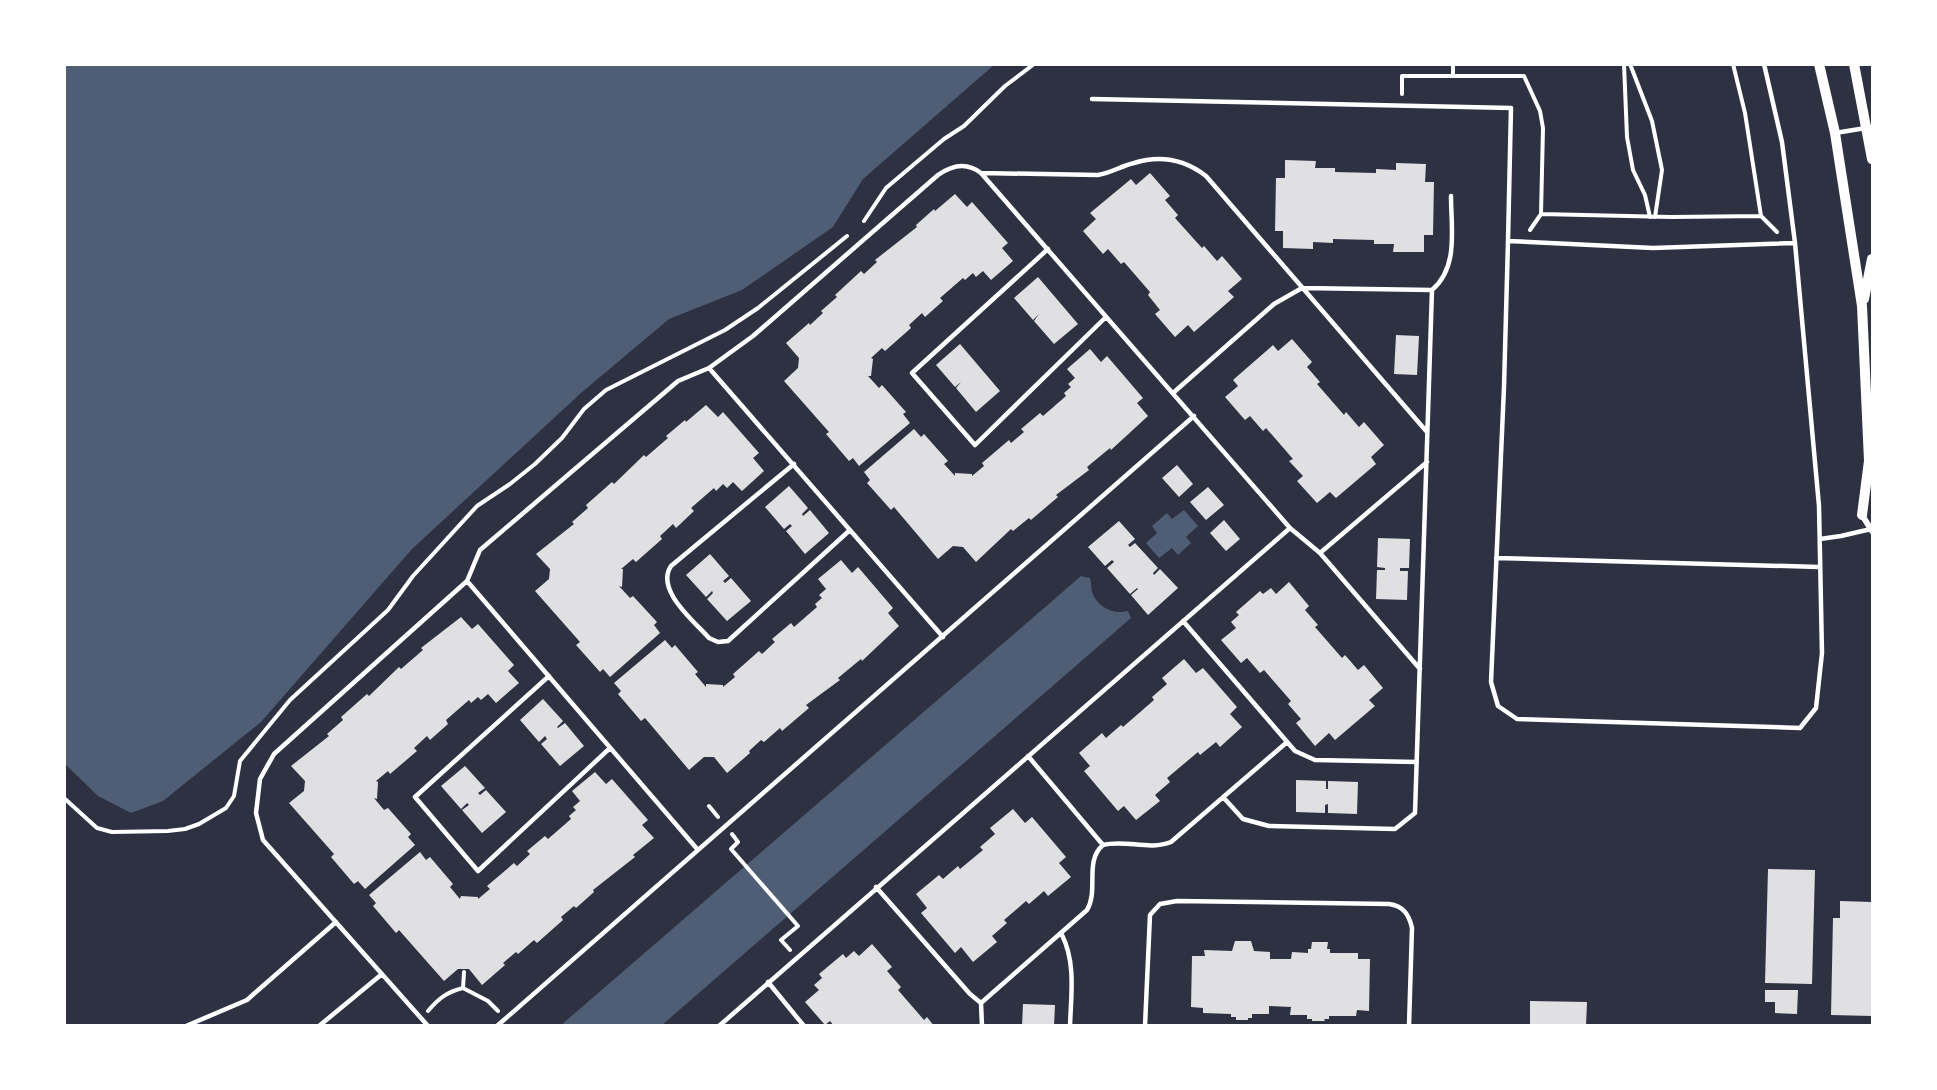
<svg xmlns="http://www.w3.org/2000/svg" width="1937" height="1090" font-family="'Titillium Web',sans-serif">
	<rect width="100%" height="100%" fill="#2d3142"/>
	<path fill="#4f5d75" d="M64 65 65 64 994 65 863 179 833 227 742 290 669 319 581 393 412 549 261 722 163 801 131 813 98 796 65 764Z
		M1184 510 1198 526 1186 537 1191 543 1178 555 1172 548 1159 558 1146 543 1157 533 1152 526 1167 513 1172 519Z
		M1081 576 1090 578C1091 582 1091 588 1092 592 1097 607 1114 615 1128 611L1131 618 662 1025 560 1026Z"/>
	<path fill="#e0e0e3" d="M1285 160 1316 161 1315 168H1335V172L1376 173V169L1396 170V163L1426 164 1425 182H1434L1433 235H1424V252H1393L1394 244H1374V240L1333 239V243L1313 242V249L1283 248V231H1275L1276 178H1285Z
		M1150 173 1170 196 1165 200 1178 215 1175 218 1202 248 1204 246 1217 261 1222 256 1242 279 1228 291 1234 297 1194 332 1188 325 1175 337 1155 314 1160 310 1148 295 1150 292 1124 262 1121 264 1108 249 1103 254 1083 231 1096 219 1090 213 1131 179 1136 185Z
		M955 194 967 207 972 202 1008 243 1002 248 1013 261 991 280 983 271 976 277 973 273 965 280 963 278 940 298 943 301 925 317 922 313 909 325 911 328 885 351 882 348 871 358 873 359 871 376H868L879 388 882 385 906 412 903 414 910 423 859 466 853 458 849 461 826 434 829 432 784 381 798 368 799 358 786 343 809 323 810 325 823 313 821 311 837 297 835 295 861 271 864 274 877 262 875 260 917 227 916 225 934 209 935 211Z
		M1038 277 1078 324 1054 344 1034 321 1039 314 1033 320 1014 298Z
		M1396 335 1419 336 1417 375 1394 374Z
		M1292 339 1312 362 1307 367 1320 382 1317 384 1344 415 1346 412 1359 427 1364 422 1384 445 1371 457 1376 464 1336 498 1330 492 1317 503 1297 481 1303 476 1289 461 1293 459 1266 428 1263 431 1250 416 1245 420 1225 397 1238 386 1233 380 1273 345 1278 351Z
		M960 344 1000 391 976 412 956 388 961 382 955 387 936 365Z
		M1090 349 1101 362 1107 356 1143 398 1137 403 1148 416 1111 450 1110 448 1087 467 1089 470 1056 495 1058 497 1031 520 1029 518 1013 531 1011 529 976 562 963 547 953 546 938 559 894 507 891 510 867 483 870 480 864 472 914 429 921 437 924 434 948 461 944 464 955 476V473L972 474V476L984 466 982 463 1009 440 1011 443 1024 432 1021 429 1040 413 1043 416 1066 396 1064 393 1071 387 1068 384 1075 378 1067 369Z
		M706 405 718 417 723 412 759 453 753 458 764 471 742 491 733 482 727 488 723 484 716 491 714 488 691 508 694 511 676 528 673 524 660 536 662 539 636 562 633 559 621 569H623L622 587 619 586 630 598 633 596 657 622 654 625 660 633 610 677 603 669 600 672 576 645 580 642 535 591 549 579 550 569 536 554 574 524 572 522 588 508 586 505 612 482 614 484 644 455 646 457 668 438 666 436 685 420 686 422Z
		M1177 465 1193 484 1179 497 1162 478Z
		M789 486 808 508 802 514 803 516 810 510 829 533 805 554 786 531 792 526 790 524 784 529 765 507Z
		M1208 487 1224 505 1206 520 1190 502Z
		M1224 520 1240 539 1226 551 1210 533Z
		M1119 521 1135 539 1128 545 1130 547 1135 543 1158 568 1153 573 1154 575 1160 569 1178 588 1148 615 1131 595 1138 589 1137 588 1130 594 1107 568 1114 562 1112 560 1105 566 1088 547Z
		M1378 538 1410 539 1409 568H1400V571H1408L1407 600 1376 599 1377 570H1385V568L1377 567Z
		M710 554 729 576 723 581 725 583 731 578 751 601 727 621 707 599 713 593 712 591 706 597 686 575Z
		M841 560 852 573 858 567 893 608 888 613 899 626 862 661 861 659 838 678 840 680 806 705 809 708 782 731 780 728 764 742 761 740 749 751 750 753 727 773 714 757H704L689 770 645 718 641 721 618 694 621 691 614 683 665 640 672 648 675 645 698 672 695 674 706 687V684L723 685V687L735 677 733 674 759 651 762 654 775 642 772 639 791 623 794 627 817 607 815 604 822 598 819 595 826 589 818 579Z
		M1289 582 1309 606 1305 610 1318 625 1315 627 1342 658 1345 655 1358 670 1364 665 1383 688 1369 700 1375 706 1335 740 1329 733 1315 746 1296 723 1301 719 1288 704 1291 701 1264 670 1260 673 1247 658 1241 663 1221 640 1236 628 1231 622 1239 615 1236 612 1260 591 1263 594 1271 588 1276 594Z
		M461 617 472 629 478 624 514 665 508 671 519 683 496 703 488 694 481 700 478 697 471 703 469 700 446 720 448 724 430 740 427 736 414 748 417 751 390 774 388 771 376 781 378 782 377 799 374 798 384 810 388 808 411 834 408 837 415 845 365 889 358 881 354 884 331 857 334 854 289 803 304 791 305 781 291 766 329 736 327 734 343 720 341 717 367 694 369 696 399 667 401 669 423 650 421 648Z
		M1184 659 1196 673 1203 668 1237 707 1230 714 1242 727 1220 747 1216 742 1200 755 1198 752 1167 778 1170 782 1155 795 1160 801 1136 820 1124 806 1118 811 1084 771 1090 766 1079 753 1102 733 1106 738 1121 725 1123 727 1154 700 1152 697 1167 684 1162 678Z
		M543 699 563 721 557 727 558 728 565 723 584 746 560 766 541 744 547 739 545 736 539 742 520 720Z
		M465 766 485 788 478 793 480 795 486 790 506 812 482 833 462 810 469 805 467 803 461 809 441 786Z
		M595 772 606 784 612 779 648 820 642 825 654 838 633 855 635 857 593 890 594 892 576 908 574 906 561 917 563 920 537 943 534 940 518 954 516 952 503 963 505 965 482 985 469 969H458L444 981 399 930 396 933 373 906 376 903 369 895 420 852 426 860 430 857 453 884 450 887 460 899 461 896 478 897V899L490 889 487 886 514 863 517 866 530 854 527 851 545 836 548 839 571 819 569 816 576 810 573 807 580 801 572 791Z
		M1296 780 1326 781V789H1328V781L1358 782 1357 814 1328 813V804L1325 805V813L1296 812Z
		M1013 809 1025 823 1032 817 1066 857 1059 863 1071 877 1048 896 1044 891 1029 904 1026 901 1004 920 1007 923 992 936 997 942 973 962 961 947 955 953 921 913 927 908 916 894 939 875 943 879 958 866 960 869 983 850 980 847 995 834 990 828Z
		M1768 869 1815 870 1812 984 1765 983Z
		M1840 901 1872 902V1016L1831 1015 1833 918H1840Z
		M1235 941H1251L1254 951 1270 952V959H1291L1292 952 1308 953V949H1311L1312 942H1328L1327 949H1330V953H1358V959H1370L1369 1011 1357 1010 1356 1016H1329V1019H1324L1325 1021H1312V1019H1307V1015H1290L1291 1007 1269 1006V1014H1252V1018H1248V1020H1236V1017H1231V1014L1203 1013V1008L1191 1007 1192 956H1205L1204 950 1232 951Z
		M872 944 892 967 887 971 901 987 898 990 924 1020 927 1017 934 1026H834L830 1021 825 1025 805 1002 819 990 814 985 822 978 819 974 843 954 846 958 854 951 859 956Z
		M1765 990H1798L1797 1014 1775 1013V1002H1765Z
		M1530 1001 1587 1002 1586 1026H1530Z
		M1023 1004 1055 1005 1054 1026H1022Z"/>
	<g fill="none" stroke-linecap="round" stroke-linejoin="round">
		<path stroke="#fff" stroke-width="4" d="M1624 64 1627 137 1633 170 1645 195 1650 217
			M1630 64 1652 121 1662 170 1655 217
			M1733 64 1745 113 1761 216 1777 232
			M1453 76V64
			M1402 94V76H1524L1540 111 1543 128 1541 214
			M864 221 886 188 899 177 944 139 964 126 1005 86 1034 64
			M1530 230 1541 214 1671 217 1761 216
			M64 798 97 828 112 832 168 831 185 829 199 824 226 808 234 796 240 761 290 700 388 610 413 576 477 506 510 484 535 464 562 438 584 409 606 390 725 330 758 308 847 236
			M709 806 718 817
			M732 834 738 842 731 849 798 926 781 940 790 950
			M463 988 464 972
			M428 1011C439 998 447 992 463 988L488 1001 498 1011"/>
		<path stroke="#fff" stroke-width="4.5" d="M1092 99 1511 108 1508 241 1653 248 1795 243 1782 142 1764 64
			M1835 133 1872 127
			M981 173 1098 175C1111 173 1121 166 1134 163 1160 155 1185 160 1206 176L1427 432
			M1508 241 1504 387 1491 682 1498 706 1517 719 1800 728 1816 708 1822 653 1819 506 1795 243
			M1048 249 912 373 975 445 1106 317
			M709 368 943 637
			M1173 393 1274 304 1302 288 1432 290C1459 267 1451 228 1451 196
			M794 464 671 566C655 590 694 621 709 638L718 642 728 641 850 530
			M1820 539 1841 536 1871 529
			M1320 553 1427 462
			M1496 558 1819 567
			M467 581 698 850
			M1183 621 1295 751 1315 760 1417 762
			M549 676 415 797 478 871 610 748
			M1223 797 1243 819 1269 826 1395 829 1415 813 1432 290
			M1103 845C1125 839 1149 851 1171 842L1286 743
			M876 887 970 994 981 1003 982 1026
			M1062 935C1076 963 1071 995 1070 1026
			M768 982 804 1026
			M981 1003 1087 910C1099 890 1084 861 1103 845L1028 756
			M186 1026 247 1000 336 922
			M319 1026 382 974
			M428 1026 263 840 256 813 260 779 274 754 467 581 480 550 678 381 709 368 753 336 938 175C952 165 967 162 981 173L1290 528 1320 553 1420 669
			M497 1026 1194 416
			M719 1026 1290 528
			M1145 1026 1150 915 1160 904 1177 901 1389 904C1403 906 1409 914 1412 928L1409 1026"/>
		<path stroke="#fff" stroke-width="6" d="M1862 515 1872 531"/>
		<path stroke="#fff" stroke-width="10" d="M1819 64 1835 133 1862 306 1869 461 1862 515
			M1854 64 1872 159
			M1864 299 1872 259"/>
	</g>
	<rect width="1937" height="1090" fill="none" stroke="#ffffff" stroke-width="132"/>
</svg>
